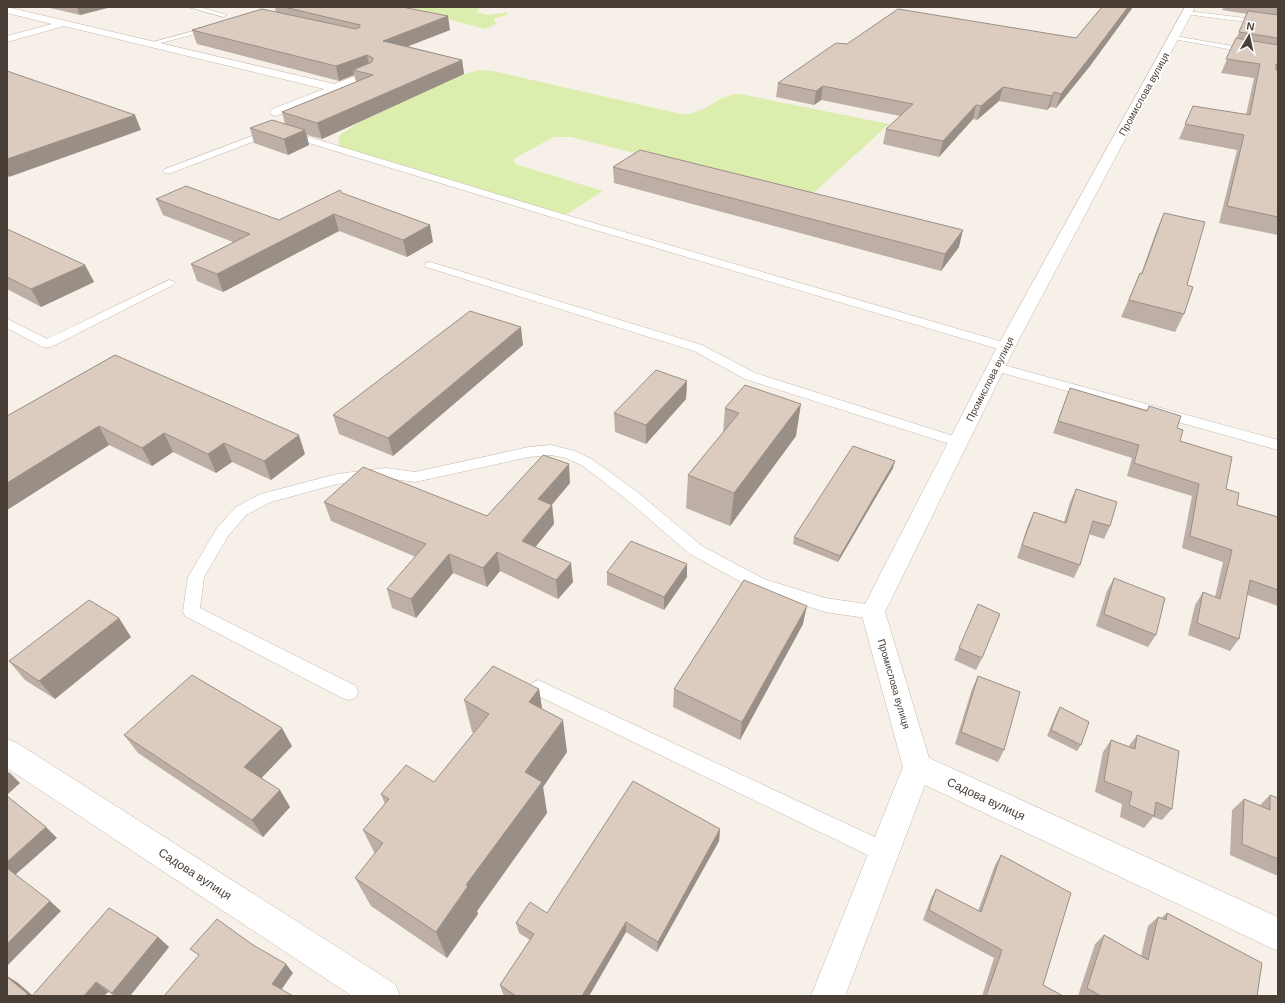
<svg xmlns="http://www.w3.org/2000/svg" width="1285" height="1003" font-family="Arial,sans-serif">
	<rect width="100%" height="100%" fill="#f6f0e9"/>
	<path fill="#dceeae" d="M383 7H480L477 12 488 15 509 12 504 16 494 18 496 24 485 29 451 20Z
		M480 70 493 71 681 114C703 116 718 94 740 94L889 124 809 197 571 137H554L517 157 514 160 515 164 603 191 562 217 341 150 338 139 340 135 359 122 464 74Z"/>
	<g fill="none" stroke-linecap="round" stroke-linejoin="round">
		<defs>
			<path id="lane" d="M188 7H199L227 15 224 17Z
				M1187 11 1278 22V26L1185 14V12Z
				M212 26 215 28 214 29 149 46 146 44Z
				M1175 36 1278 54V58L1173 39V37Z
				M276 127 566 215 1010 344 1012 347 1010 350H1002L558 219 276 133 171 173H165L163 171 165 169Z
				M430 262 702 345 755 373 963 439 965 442 963 445 958 447 953 445 745 379 694 351 426 267 425 265 426 263Z
				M169 280 173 281 175 283 173 285 51 347H43L7 328V319L47 339Z
				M996 363 1278 440V450L992 370 990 367 992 364Z
				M551 445 575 451 593 460 636 491 702 546 764 579 825 598 873 605 879 607 881 612 879 617 873 619 825 612 752 588 690 554 626 499 583 466 566 458 551 455 529 457 415 482 386 478 337 484 271 502 246 515 228 536 204 577 200 608 356 686 358 692 356 698 349 700 342 698 185 616 183 611 188 577 217 528 236 507 261 494 337 474 386 468 415 472 529 447Z
				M538 680 892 845 895 852 892 859 884 862 876 859 532 693 529 688 532 683Z"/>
			<path id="street" d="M7 7 334 84 366 72 370 71 375 74 374 76 276 116 272 115 270 112 272 109 324 89 64 26 7 42V36L52 24 7 13Z
				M1185 7H1195L1015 347 885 612 929 758 1278 917V951L925 785 845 996H811L903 767 861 612 997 347Z
				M7 739 17 743 395 984 400 996H352L7 768Z"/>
		</defs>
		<use href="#lane" stroke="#c6b8ad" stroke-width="1"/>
		<use href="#street" stroke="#c6b8ad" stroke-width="1"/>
		<use href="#lane" fill="#fff" fill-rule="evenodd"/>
		<use href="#street" fill="#fff" fill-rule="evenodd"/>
	</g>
	<path fill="#bdafa5" d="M46 7H111L80 15Z
		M275 7H402L450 30 407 46 462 60 464 74 322 139 307 135 309 145 288 155 254 143 250 128 285 124 282 112 356 82 354 75 339 81 197 44 192 30 276 12Z
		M1102 7H1133L1090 66 1056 108 1050 107 1047 110 999 101 977 120 973 119 939 157 883 144 886 129 900 116 821 100 814 105 776 97 778 83 847 44 1076 38Z
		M1224 7H1278V235L1219 223 1237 150 1179 139 1193 106 1246 115 1254 78 1221 73 1247 14 1222 10Z
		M613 167 959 247 941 271 614 183Z
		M342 193 433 242 407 257 339 231 223 292 197 281 191 264 233 242 163 215 156 199 279 220Z
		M1164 213 1187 285 1184 314 1175 332 1121 317 1140 273 1141 274 1157 229Z
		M7 229 85 265 94 282 41 307 7 289Z
		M523 345 393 456 339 434 333 415Z
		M115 355 305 454 271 480 232 462 216 473 173 452 152 466 109 445 7 510V416Z
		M687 381 686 399 646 444 615 432 614 413Z
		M745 385 796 436 730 526 686 508 688 475 723 433 725 408Z
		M1070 388 1147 410 1149 406 1177 428 1180 441 1226 489 1237 505 1278 517V606L1247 595 1239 639 1230 651 1188 635 1195 605 1203 592 1215 597 1223 562 1182 548 1192 496 1127 476 1132 458 1053 433Z
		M893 468 838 562 793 544 794 537Z
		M570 483 552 505 554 524 535 547 573 582 558 599 500 571 487 587 453 573 416 618 392 608 387 589 416 557 331 521 324 502 487 516Z
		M1076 489 1110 526 1104 539 1089 534 1080 565 1074 578 1017 558 1028 525 1034 512 1064 522 1070 502Z
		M687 564V577L664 610 607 585V572Z
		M1114 578 1156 635 1148 647 1096 626 1107 591Z
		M803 624 740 740 673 707 674 689Z
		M131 637 55 699 25 680 9 661Z
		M959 648 982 658 976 670 954 660Z
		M978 676 1004 750 998 762 955 744 972 689Z
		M539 689 542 709 567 752 543 787 547 813 477 911 478 914 447 958 371 906 355 878 375 854 363 830 385 804 381 794 434 782 474 733 472 732 464 700Z
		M1060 707 1081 745 1077 751 1047 736 1056 714Z
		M124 735 292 746 261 778 290 807 263 837 138 753Z
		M1137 735 1172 809 1162 820 1153 817 1144 828 1120 817 1122 804 1095 792 1103 752 1111 740 1128 747Z
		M1270 795 1278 798V876L1230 855 1232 810 1244 799 1260 805Z
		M720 829 719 841 657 952 626 932 589 996H505L503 994 500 985 530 940 519 933 516 923 547 913Z
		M1001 855 1043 985 1063 996H982L994 958 923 920 931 898 936 889 978 911 995 865Z
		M1167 913 1257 996H1078L1095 944 1104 935 1141 956 1148 926 1158 917 1161 918Z
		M158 937 169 947 130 996H114L108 992 104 996H7V976L18 983 33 996Z"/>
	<path fill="#9a8f86" d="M77 7H111L80 15Z
		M1128 7H1133L1090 66 1056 108 1061 94Z
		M448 16 450 30 386 55 383 41Z
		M367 55 370 70H353L354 75 339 81 336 66Z
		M462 60 464 74 322 139 317 123Z
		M823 86 821 100 814 105 816 91Z
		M1003 87 999 101 977 120 981 106Z
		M1054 92 1050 107 1047 110 1052 96Z
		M976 105 973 119 939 157 943 141Z
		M135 115 141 130 9 177 7 174V159Z
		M305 130 309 145 288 155 284 139Z
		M334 214 339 231 223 292 217 274Z
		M430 225 433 242 407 257 403 240Z
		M963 230 959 247 941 271 945 254Z
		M85 265 94 282 41 307 31 289Z
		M521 327 523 345 393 456 388 438Z
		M687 381 686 399 646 444V425Z
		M801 404 796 436 730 526 734 493Z
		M99 426 109 445 7 510V483Z
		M164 433 173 452 152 466 142 448Z
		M299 435 305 454 271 480 264 461Z
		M224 443 232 462 216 473 208 454Z
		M895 461 893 468 838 562 840 556Z
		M569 464 570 483 540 518 538 499Z
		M552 505 554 524 525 560 522 541Z
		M497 552 500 571 487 587 483 568Z
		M449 554 453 573 416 618 411 599Z
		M571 563 573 582 558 599 556 580Z
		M687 564V577L664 610V597Z
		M807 606 803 624 740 740 742 722Z
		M119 618 131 637 55 699 39 681Z
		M539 689 544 722 529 702Z
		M563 720 567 752 543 787 547 813 477 911 478 914 447 958 436 932 466 885 525 772Z
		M282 728 292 746 255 785 244 767Z
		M9 772 20 783 7 795V774Z
		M280 790 290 807 263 837 252 820Z
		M46 827 57 838 15 875 7 868V862Z
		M720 829 719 841 657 952 658 942Z
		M50 901 61 911 8 965 7 964V944Z
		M626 922V932L589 996H582Z
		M158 937 169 947 130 996H116L112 993Z
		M286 964 293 973 279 993 272 984Z
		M7 976 18 983 33 996H25Z
		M96 982 108 992 104 996H84Z"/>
	<path fill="#dcccc0" stroke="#9a8f86" d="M284 7H402L448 16 383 41 462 60 317 123 282 112 373 75 353 70 372 62 373 58 367 55 336 66 192 30 262 9 356 29 360 27V25Z
		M1102 7H1128L1094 52 1061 94 1054 92 1052 96 1003 87 981 106 976 105 943 141 886 129 913 104 823 86 816 91 778 83 836 43 847 44 898 9 1076 38Z
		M1248 11 1278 15V38L1239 32Z
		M1236 38 1278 45V64H1276V70H1278V217L1227 206 1244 135 1185 124 1193 106 1250 115 1260 64 1226 59Z
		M7 71 135 115 7 159Z
		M272 120 305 130 284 139 250 128Z
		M640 150 963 230 945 254 613 167Z
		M186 186 279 220 340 190 342 193 430 225 403 240 334 214 217 274 191 264 250 234 156 199Z
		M1164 213 1205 222 1187 285 1193 287 1184 314 1129 300 1140 273 1142 274Z
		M7 229 85 265 31 289 7 277Z
		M470 311 521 327 388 438 333 415Z
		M115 355 299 435 264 461 224 443 208 454 164 433 142 448 99 426 7 483V416Z
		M656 370 687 381 646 425 614 413Z
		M745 385 801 404 734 493 688 475 739 413 725 408Z
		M1070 388 1147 411 1149 406 1181 416 1177 428 1183 430 1180 441 1232 457 1226 489 1239 493 1237 505 1278 517V590L1250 580 1239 639 1197 623 1203 592 1220 599 1232 550 1190 536 1199 484 1134 463 1139 445 1058 421Z
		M853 446 895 461 840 556 794 537Z
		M543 455 569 464 538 499 552 505 522 541 571 563 556 580 497 552 483 568 449 554 411 599 387 589 426 544 324 502 363 467 487 516Z
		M1076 489 1117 502 1110 526 1093 521 1080 565 1022 545 1034 512 1066 523Z
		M631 541 687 564 664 597 607 572Z
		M1114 578 1165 598 1156 635 1104 614Z
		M744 580 807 606 742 722 674 689Z
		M89 600 119 618 39 681 9 661Z
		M978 604 1000 614 982 658 959 648Z
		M493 666 539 689 529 702 563 720 525 772 542 782 466 885 468 886 436 932 355 878 383 843 363 830 389 799 381 794 406 765 434 782 489 714 464 700Z
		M192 675 282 728 244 767 280 790 252 820 124 735Z
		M978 676 1020 692 1004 750 961 732Z
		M1060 707 1089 722 1081 745 1051 730Z
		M1137 735 1179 751 1172 809 1156 802 1154 816 1129 805 1132 792 1104 781 1111 740 1135 749Z
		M633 781 720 829 658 942 626 922 582 996H516L500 985 534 934 516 923 530 902 547 913Z
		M1270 795 1278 798V859L1242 844 1244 799 1270 810Z
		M7 796 46 827 7 862Z
		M1001 855 1071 893 1043 985 1063 996H986L1002 950 929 910 936 889 981 912Z
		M7 868 50 901 7 944Z
		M109 908 158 937 112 993 96 982 84 996H32Z
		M1167 913 1262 963 1257 996H1101L1087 988 1104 935 1148 960 1158 917 1166 920Z
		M217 919 253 945 286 964 272 984 293 996H164L199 955 190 949Z
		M7 977 28 994 25 996H7Z"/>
	<g text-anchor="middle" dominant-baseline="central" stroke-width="3.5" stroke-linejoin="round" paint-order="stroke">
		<g font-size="10" fill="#4a3f36" stroke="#fff">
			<text transform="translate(1144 94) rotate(-61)">Промислова вулиця</text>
			<text transform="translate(990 379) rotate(-63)">Промислова вулиця</text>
			<text transform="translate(894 684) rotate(74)">Промислова вулиця</text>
		</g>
		<g font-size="12" fill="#4a3f36" stroke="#fff">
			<text transform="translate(986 799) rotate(25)">Садова вулиця</text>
			<text transform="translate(195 874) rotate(33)">Садова вулиця</text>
		</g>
	</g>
	<rect width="1285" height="1003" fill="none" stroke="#4a3f36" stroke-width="16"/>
	<g transform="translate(1249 36) rotate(9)" stroke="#ffffff" stroke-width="3" paint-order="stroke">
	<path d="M0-3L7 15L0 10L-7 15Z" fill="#4a3f36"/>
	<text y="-6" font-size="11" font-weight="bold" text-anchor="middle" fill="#4a3f36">N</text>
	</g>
</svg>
